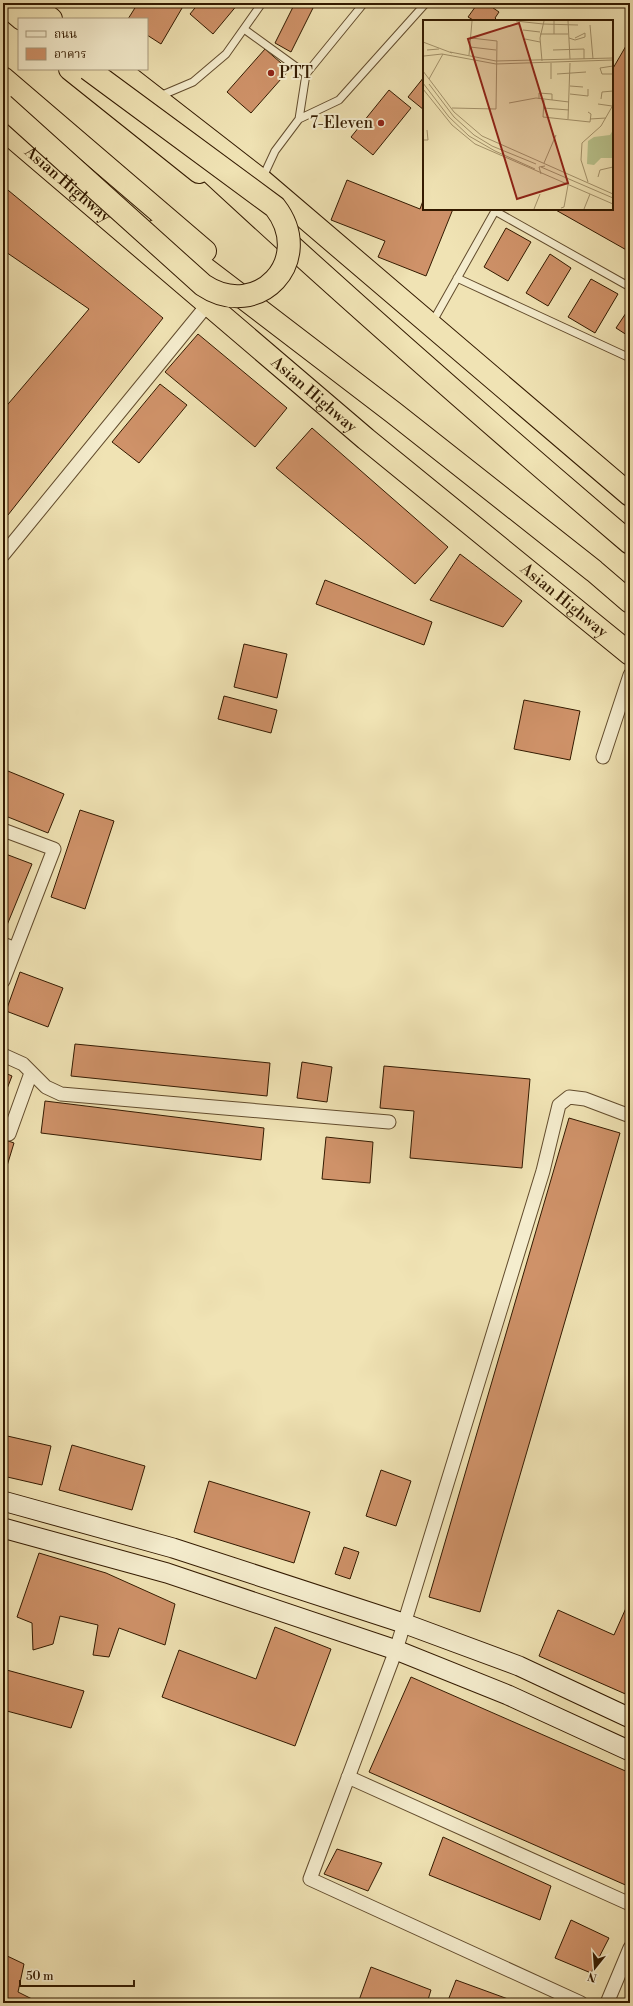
<svg xmlns="http://www.w3.org/2000/svg" width="633" height="2006" font-family="'Libre Bodoni','Noto Serif Thai',serif">
	<rect width="100%" height="100%" fill="#f0e3b4"/>
	<filter id="stains"><feTurbulence type="fractalNoise" baseFrequency=".005" numOctaves="4"/><feColorMatrix values="0 0 0 0 .2 0 0 0 0 .09 0 0 0 0 .02 0 0 0 .5 -.17"/></filter>
	<radialGradient id="worn" r=".72"><stop offset=".6" stop-color="#630" stop-opacity="0"/><stop offset="1" stop-color="#630" stop-opacity=".3"/></radialGradient>
	<path fill="#cf9269" stroke="#331a00" d="M138 3H185L161 44 147 35V19H128Z
		M199 3H237L238 4 213 34 190 14Z
		M295 3 315 4 291 52 275 43Z
		M478 3H486L499 12 495 18 498 21H475L468 17Z
		M630 39V252L554 209H612V70Z
		M265 49 289 70 251 113 227 92Z
		M424 77V110L408 97Z
		M389 90 411 108 373 155 351 137Z
		M347 180 420 209 424 198V209H453L426 276 378 257 385 241 331 220Z
		M3 186 163 318 8 515 3 511V410L89 309 3 250Z
		M506 228 531 242 508 281 484 267Z
		M550 254 571 268 548 306 526 293Z
		M591 279 618 294 595 333 568 317Z
		M630 307V337L616 328Z
		M198 334 287 408 255 447 165 372Z
		M160 384 187 405 139 463 112 442Z
		M312 428 448 547 415 584 276 468Z
		M460 554 522 601 503 627 430 600Z
		M325 580 432 622 424 645 316 604Z
		M244 644 287 654 277 698 234 687Z
		M224 696 277 710 271 733 218 719Z
		M524 700 580 711 570 760 514 749Z
		M3 769 64 794 48 833 3 815Z
		M80 810 114 821 85 909 51 897Z
		M3 853 32 864 5 930 3 929Z
		M20 972 63 988 48 1027 6 1011Z
		M75 1044 270 1063 267 1096 71 1076Z
		M302 1062 332 1067 327 1102 297 1098Z
		M384 1066 530 1079 522 1168 410 1158 414 1111 380 1108Z
		M3 1072 12 1076 3 1099Z
		M45 1101 264 1128 261 1160 41 1133Z
		M569 1118 620 1133 480 1612 429 1597Z
		M326 1137 373 1142 370 1183 322 1179Z
		M3 1139 14 1143 3 1179Z
		M3 1435 51 1446 42 1485 3 1476Z
		M72 1445 145 1466 132 1510 59 1490Z
		M381 1470 411 1481 396 1526 366 1516Z
		M209 1481 310 1512 294 1563 194 1532Z
		M344 1547 359 1552 350 1579 335 1574Z
		M39 1553 106 1573 175 1604 165 1645 119 1628 109 1657 93 1655 98 1625 60 1616 53 1644 33 1650 32 1623 17 1617Z
		M630 1599V1696L539 1656 558 1610 614 1635Z
		M275 1627 331 1649 295 1746 162 1697 179 1650 256 1679Z
		M3 1669 84 1691 71 1728 3 1710Z
		M411 1677 630 1773V1887L369 1772Z
		M443 1837 551 1886 540 1920 429 1875Z
		M337 1849 382 1863 368 1891 324 1874Z
		M571 1920 609 1938 591 1973 555 1958Z
		M3 1954 24 1964 18 1992 40 2003H3Z
		M371 1967 431 1990 427 2003H358Z
		M456 1980 519 2003H447Z"/>
	<g fill="none" stroke-linecap="round" stroke-linejoin="round">
		<defs>
			<path id="service" d="M244 29 306 74
				M160 96 193 82 226 54 262 3
				M299 119 339 100 426 3
				M262 179 275 151 299 119 306 74 364 3
				M457 278 630 358
				M432 323 495 211 630 287"/>
			<path id="minor" d="M3 555 208 304
				M603 757 630 675
				M3 830 54 849 3 981
				M3 944 15 949
				M3 1055 23 1064 46 1087 61 1094 389 1122
				M3 1132 9 1134 31 1073
				M348 1777 630 1904
				M581 2003 310 1879 396 1650 543 1171 559 1105 569 1097 585 1099 630 1116
				M607 2003 630 1948"/>
			<path id="secondary" d="M3 1501 173 1548 403 1623 519 1666 630 1718
				M3 1528 167 1573 396 1650 508 1695 630 1751"/>
			<g id="trunk">
				<path d="M3 3 22 19"/>
				<path d="M30 3 51 19"/>
				<path d="M70 69 199 172"/>
				<path d="M118 69 261 180 630 495"/>
				<path d="M3 78 205 251"/>
				<path id="s1" d="M3 129 366 439 630 654"/>
				<path d="M191 154C334 287 481 416 630 543"/>
				<path d="M156 231 394 413 594 571 630 602"/>
			</g>
		</defs>
		<use href="#service" stroke="#624c2d" stroke-width="9"/>
		<use href="#minor" stroke="#624c2d" stroke-width="15"/>
		<use href="#secondary" stroke="#331a00" stroke-width="21"/>
		<use href="#trunk" stroke="#331a00" stroke-width="24"/>
		<use href="#service" stroke="#f5edce" stroke-width="7"/>
		<use href="#minor" stroke="#f5edce" stroke-width="13"/>
		<use href="#secondary" stroke="#f5edce" stroke-width="19"/>
		<use href="#trunk" stroke="#f0e3b4" stroke-width="22"/>
		<defs>
			<path id="trunk-bridge" d="M3 105 203 285C258 322 316 260 275 207L88 69"/>
		</defs>
		<use href="#trunk-bridge" stroke="#331a00" stroke-width="24" stroke-linecap="butt"/>
		<use href="#trunk-bridge" stroke="#f0e3b4" stroke-width="22"/>
	</g>
	<g fill="#8f2418" stroke="#f5edce" stroke-width="1.5">
		<circle cx="271" cy="73" r="4"/>
		<circle cx="381" cy="123" r="4"/>
	</g>
	<g text-anchor="middle" dominant-baseline="central" stroke-width="4" stroke-linejoin="round" paint-order="stroke">
		<g font-size="16" fill="#331a00" stroke="#f5edce" text-anchor="start">
			<text x="279" y="73">PTT</text>
			<text x="373" y="123" text-anchor="end">7-Eleven</text>
		</g>
		<g font-size="16" fill="#331a00" stroke="#f5edce">
			<text stroke="none"><textPath href="#s1" startOffset="85">Asian Highway</textPath></text>
			<text stroke="none"><textPath href="#s1" startOffset="409">Asian Highway</textPath></text>
			<text stroke="none"><textPath href="#s1" startOffset="733">Asian Highway</textPath></text>
		</g>
	</g>
	<g transform="translate(423 20)">
		<rect width="190" height="190" fill="#f0e3b4"/>
		<path d="M190 110V138H178L171 145 164 144 165 121 171 117 187 115Z" fill="#b9c48e"/>
		<path fill="none" stroke="#a4936c" stroke-width="1" d="M93 1 120 4M131 1V14M145 1 147 39M120 4 155 5M167 5 170 39M100 10 117 12M117 14H145M146 18 152 20 162 17V13L152 18M102 19 117 22M0 22 29 33M47 27 73 30M4 30 16 29M130 30 161 29V39M27 32 73 41 190 38M46 35 49 1M1 36 19 34 73 44 190 40M119 41 117 18 121 1M128 43V59M190 46 177 48 179 54H190M0 51 31 92 59 116 190 174M134 54 163 52M6 59 20 34M0 63 26 97 46 116 72 131 112 149M6 64 31 97 51 115 69 126 113 144M147 66 160 67M0 69 29 105 52 124 190 184M147 74 165 76V69M116 79V73L129 74V80M178 79 179 72 190 71M121 80 120 97 167 102 168 94 165 92M86 83 113 78 146 82M175 84 189 86M29 88 73 89 74 21 48 18M120 88 146 90M145 99 147 43M167 99 183 98M0 120H5L4 110M121 143 133 115M118 147 190 178M118 154 116 147 122 146M175 157 177 150 190 147M165 162 158 140 159 123 178 106 190 85M138 188 141 187 145 165M111 189 117 174M161 189 167 174"/>
		<path fill="#8f2418" fill-opacity="0.15" stroke="#8f2418" stroke-width="2" d="M96 3 145 163 94 179 45 19Z"/>
		<rect width="190" height="190" fill="none" stroke="#331a00" stroke-width="2"/>
	</g>
	<rect width="633" height="2006" fill="none" stroke="#f0e3b4" stroke-width="16"/>
	<rect x="4" y="4" width="625" height="1998" fill="none" stroke="#331a00" stroke-width="2"/>
	<rect x="8" y="8" width="617" height="1990" fill="none" stroke="#331a00"/>
	<rect x="18" y="18" width="130" height="52" fill="#f5edce" stroke="#a7997c"/>
	<rect x="26" y="31" width="20" height="6" fill="#f5edce" stroke="#a7997c"/>
	<text x="54" y="38" font-size="12" fill="#331a00">ถนน</text>
	<rect x="26" y="48" width="20" height="12" fill="#cf9269" stroke="#a7997c"/>
	<text x="54" y="58" font-size="12" fill="#331a00">อาคาร</text>
	<g transform="translate(595 1968) rotate(197)" stroke="#f5edce" stroke-width="3" paint-order="stroke">
	<path d="M0-3L7 15L0 10L-7 15Z" fill="#331a00"/>
	<text y="-6" font-size="11" font-weight="bold" text-anchor="middle" fill="#331a00">N</text>
	</g>
	<path d="M20 1980v6h114v-6" fill="none" stroke="#331a00" stroke-width="2"/>
	<text x="26" y="1980" font-size="12" fill="#331a00" stroke="#f5edce" stroke-width="3" paint-order="stroke">50 m</text>
	<rect width="100%" height="100%" filter="url(#stains)"/>
	<rect width="100%" height="100%" fill="url(#worn)"/>
</svg>
